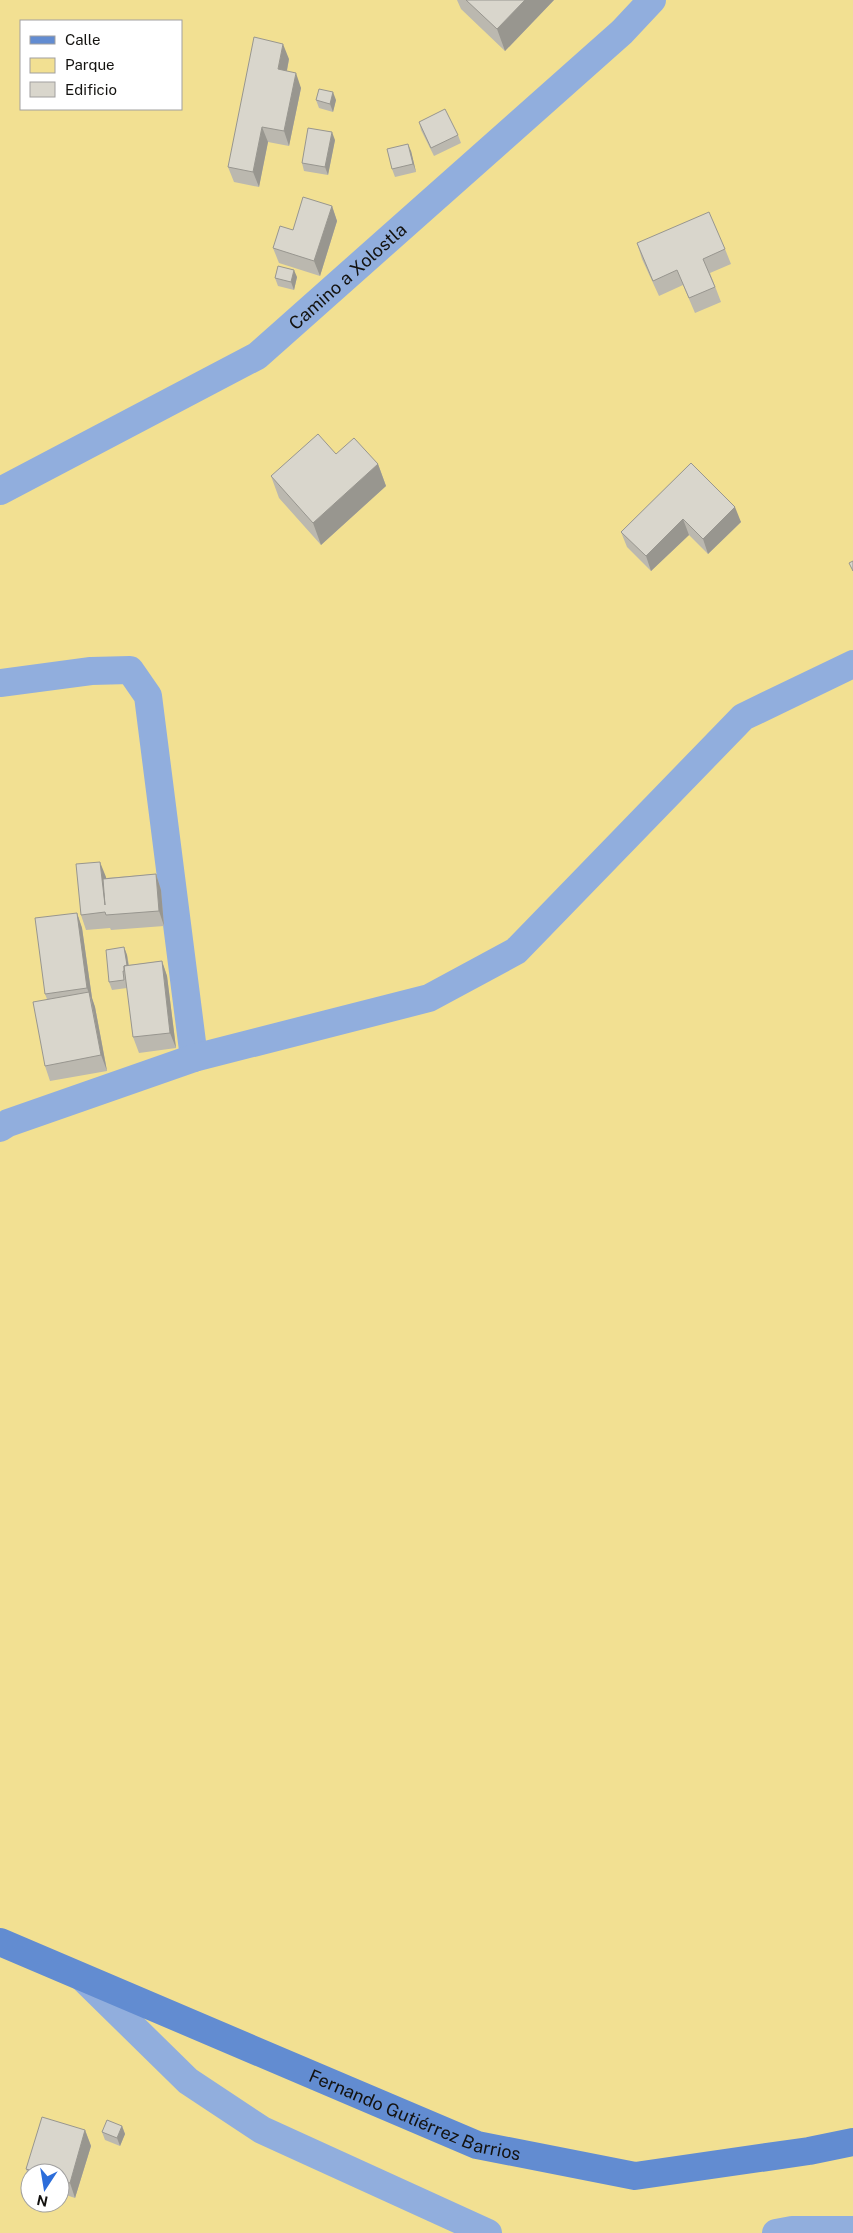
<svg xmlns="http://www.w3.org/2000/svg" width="853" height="2233" font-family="'Public Sans',sans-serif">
	<rect width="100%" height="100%" fill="#f3f1e6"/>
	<path fill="#f2e092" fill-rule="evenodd" d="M0 0H853V2233H0ZM21 21H181V109H21ZM30 2173H60V2203H30Z"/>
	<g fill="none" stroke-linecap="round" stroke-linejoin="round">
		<path stroke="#91aedd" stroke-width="28" d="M0 683 91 671 130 670 148 696 194 1058
			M83 1978 188 2081 262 2130 488 2233
			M776 2233 792 2230H853"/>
		<g stroke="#91aedd" stroke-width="28">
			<path id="s1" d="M0 491 257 356 622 32 652 0"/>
			<path d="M0 1128 8 1123 194 1058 429 998 516 951 743 717 853 664"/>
		</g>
		<path stroke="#628cd1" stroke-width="28" id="s2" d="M0 1942 477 2145 635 2176 809 2151 853 2142"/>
	</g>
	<path fill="#bbb8af" d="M457 0H554L505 51 461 9Z
		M289 59 287 71 301 88 289 146 268 142 259 187 234 182 228 167Z
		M316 100H336L333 112 319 108Z
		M419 122 458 135 461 143 434 156 421 130Z
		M335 140 328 175 304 171 302 163Z
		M411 151 416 172 395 177 392 169Z
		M332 206 337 221 320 276 279 263 273 248 293 230Z
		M637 243 725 249 731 264 710 273 721 302 695 313 683 285 659 296 642 259Z
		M297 277 294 290 278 286 275 278Z
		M336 454 378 464 386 486 321 545 279 498 271 476Z
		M691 463 741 522 708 554 689 535 651 571 627 547 621 532Z
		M156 874 161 890 164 926 111 930 110 928 86 930 81 915 106 878Z
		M77 913 82 928 92 998 95 1007 107 1071 50 1081 45 1066 47 999 45 994Z
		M124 947 127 955 129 965 162 961 167 976 176 1048 139 1053 133 1037 127 988 112 990 109 982Z
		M122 2126 125 2134 120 2146 105 2140 102 2132Z
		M85 2130 91 2146 75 2198 60 2193V2173H30V2179L26 2169Z"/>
	<path fill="#98968f" d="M525 0H554L505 51 497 29Z
		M283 44 289 59 284 85 278 69Z
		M296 73 301 88 289 146 284 131Z
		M333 92 336 100 333 112 330 104Z
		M262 127 268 142 259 187 253 172Z
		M332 132 335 140 328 175 325 167Z
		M408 144 411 151 416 172 413 164Z
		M332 206 337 221 320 276 314 261Z
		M294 270 297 277 294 290 291 282Z
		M378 464 386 486 321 545 313 523Z
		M735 507 741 522 708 554 703 539Z
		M683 519 689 535 651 571 646 556Z
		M100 862 106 877 110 915 105 905Z
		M156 874 161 890 164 926 159 911Z
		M77 913 82 928 92 998 95 1007 107 1071 101 1055 91 999 87 988Z
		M124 947 127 955 130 978 127 971Z
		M162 961 167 976 176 1048 170 1033Z
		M122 2126 125 2134 120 2146 117 2138Z
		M85 2130 91 2146 75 2198 70 2183Z"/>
	<path fill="#d9d6cc" stroke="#98968f" d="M466 0H525L497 29Z
		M254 37 283 44 278 69 296 73 284 131 262 127 253 172 228 167Z
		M319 89 333 92 330 104 316 100Z
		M445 109 458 135 431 148 419 122Z
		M308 128 332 132 325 167 302 163Z
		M408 144 413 164 392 169 387 149Z
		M303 197 332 206 314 261 273 248 280 226 293 230Z
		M709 212 725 249 703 259 715 287 689 298 677 270 653 281 637 243Z
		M278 266 294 270 291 282 275 278Z
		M318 434 336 454 354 438 378 464 313 523 271 476Z
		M691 463 735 507 703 539 683 519 646 556 621 532Z
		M853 561V571L849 563Z
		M100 862 105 905 103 879 156 874 159 911 106 915 105 912 81 915 76 864Z
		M77 913 87 988 45 994 35 918Z
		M124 947 127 965 124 966V971H123L124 980 109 982 106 950Z
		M162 961 170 1033 133 1037 124 966Z
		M89 992 101 1055 45 1066 33 1002Z
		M42 2117 85 2130 70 2183 60 2180V2173H39L26 2169Z
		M107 2120 122 2126 117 2138 102 2132Z"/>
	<g text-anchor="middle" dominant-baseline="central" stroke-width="4" stroke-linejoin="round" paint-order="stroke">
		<g font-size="18" fill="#13120f" stroke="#fff">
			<text stroke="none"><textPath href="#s1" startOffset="411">Camino a Xolostla</textPath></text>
			<text stroke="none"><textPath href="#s2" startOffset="450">Fernando Gutiérrez Barrios</textPath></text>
		</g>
	</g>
	<rect x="20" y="20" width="162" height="90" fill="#ffffff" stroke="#a1a09f"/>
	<rect x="30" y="36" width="25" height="8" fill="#628cd1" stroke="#a1a09f"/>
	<text x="65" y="45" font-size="15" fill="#13120f">Calle</text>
	<rect x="30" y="58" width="25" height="15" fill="#f2e092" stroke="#a1a09f"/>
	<text x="65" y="70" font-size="15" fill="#13120f">Parque</text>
	<rect x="30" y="82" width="25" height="15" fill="#d9d6cc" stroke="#a1a09f"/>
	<text x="65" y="95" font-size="15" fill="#13120f">Edificio</text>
	<g transform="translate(45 2188) rotate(192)"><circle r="24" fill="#ffffff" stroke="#a1a09f"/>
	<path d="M0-4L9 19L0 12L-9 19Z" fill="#2c6dda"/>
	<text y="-8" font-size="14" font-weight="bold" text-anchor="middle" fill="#13120f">N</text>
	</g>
</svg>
